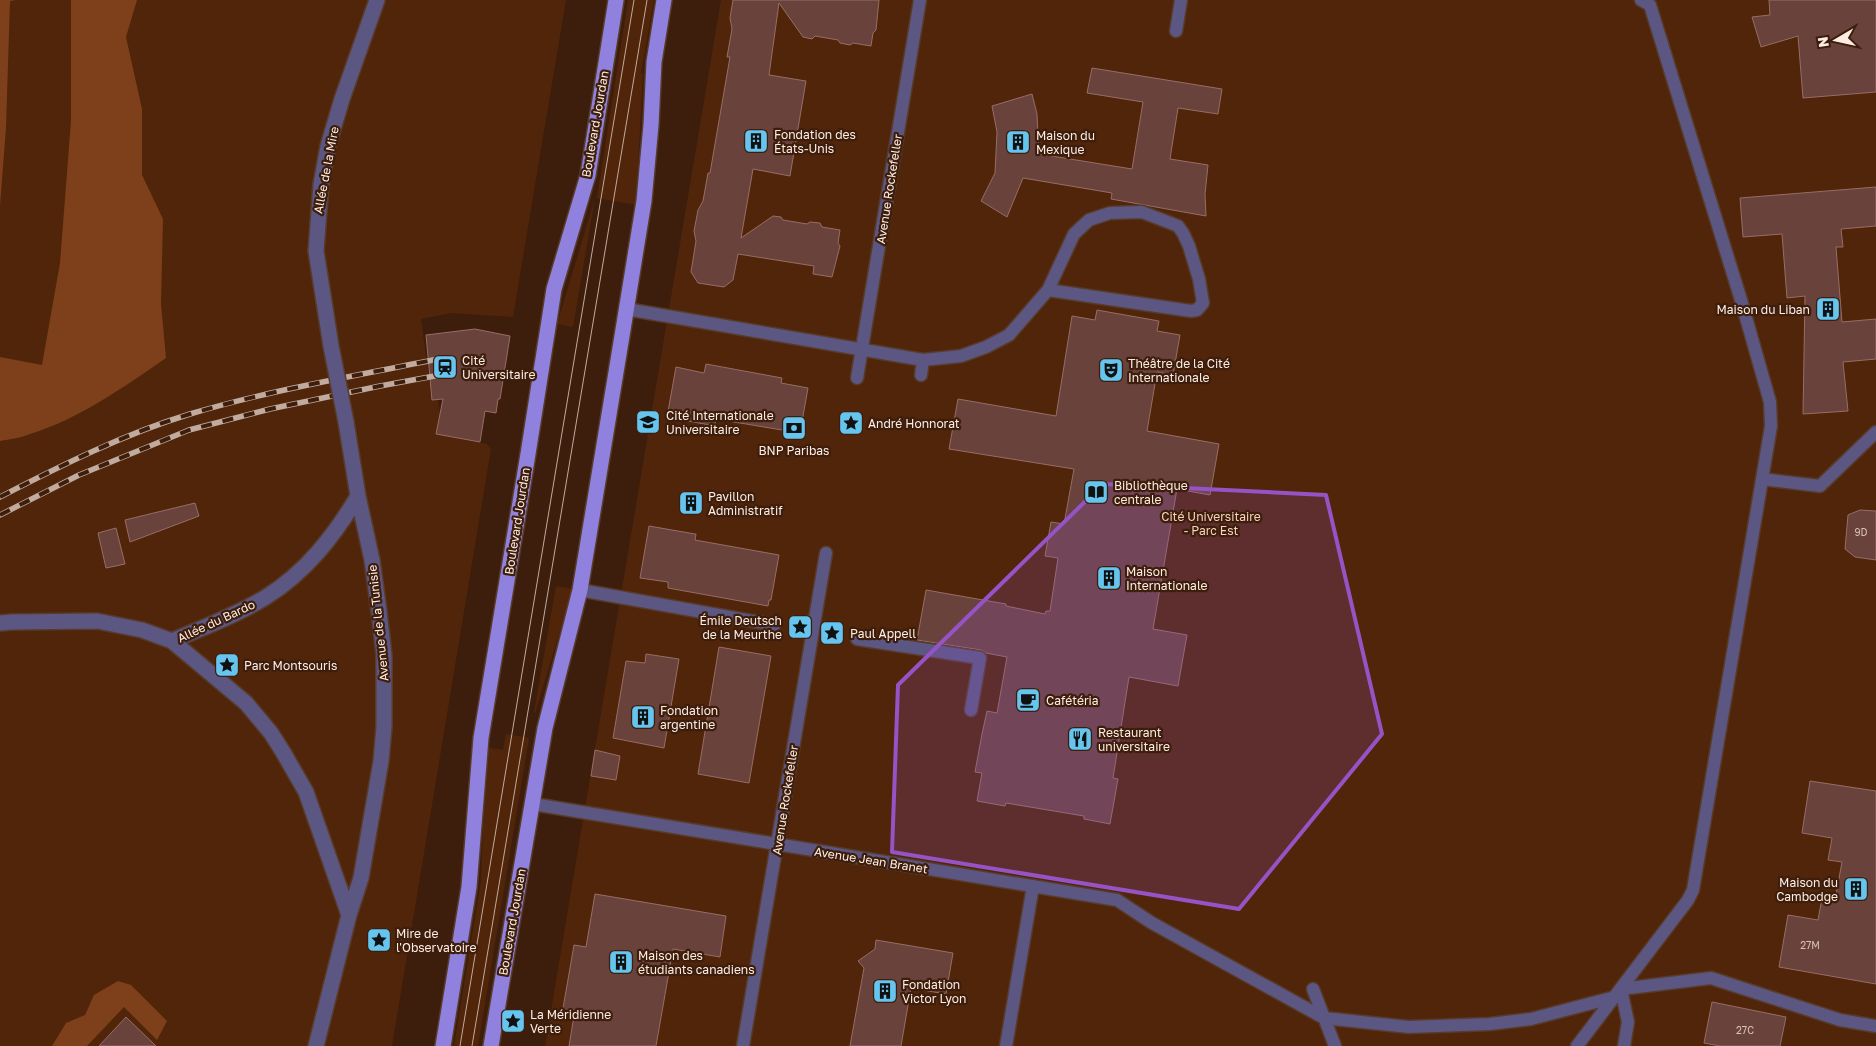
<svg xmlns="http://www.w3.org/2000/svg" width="1876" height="1046" font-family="'Golos Text',sans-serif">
	<rect width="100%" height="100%" fill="#3d1e0c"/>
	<path fill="#512509" d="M0 0H566L513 317 451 313 421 319 432 400H438L440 414 436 434 487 444 491 449 392 1046H0Z
		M628 0H654L641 73H643L636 205 597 198Z
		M721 0H1876V1046H545Z
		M595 198 573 327 557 324Z
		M556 586 573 589 535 713 534 712Z
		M506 734 529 738 478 1046H454L481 881 486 747 503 750Z"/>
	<path fill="#7d401a" d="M0 0H16L10 1 6 127 0 206Z
		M71 0H137L126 37 142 109V175L163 219 161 304 166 358C124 387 79 419 30 434 21 438 10 439 0 441V357L42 365 60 263 71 121Z
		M118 981 131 985 167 1021 157 1040 124 1007 87 1046H52L66 1023 85 1015 94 995Z"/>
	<path fill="#69423c" stroke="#986d66" d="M733 0H879L876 30 873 33 871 46 853 43 850 45 840 43 838 40 815 36 812 39 803 37 779 3 769 75 806 81 790 176 753 169 741 238 773 216 781 217 783 220 807 224 810 222 820 223 822 227 840 230 838 243 840 246 832 277 813 274 814 266 738 254 733 280 724 287 698 283 691 272 696 241 694 231 698 210 703 201 708 173H710L730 57H727L732 29 730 18Z
		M1769 0H1876V92L1803 98 1798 36 1761 47 1752 17 1770 15Z
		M1092 68 1222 89 1218 114 1178 108 1170 159 1208 165 1205 194 1206 216 1111 199 1112 193 1023 178 1007 217 981 201 995 173 997 132 992 106 1032 94 1037 114 1039 154 1132 169 1143 102 1087 93Z
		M1876 187V226L1841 229 1843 247H1836L1842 322 1876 319V359L1843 362 1848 411 1803 414 1805 296 1787 298 1782 234 1743 237 1740 198Z
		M1097 310 1159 321 1157 331 1180 335 1173 375 1157 372 1147 431 1219 444 1210 495 1177 489 1153 629 1187 635 1178 686 1129 677 1113 778 1118 779 1110 824 1084 819V816L1006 803 1005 806 977 801 982 773 975 772 982 734 987 711 997 713 1007 657 986 653 981 650 917 640 926 590 1006 604V606L1045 614 1046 611H1050L1058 558 1045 556 1051 522 1064 524 1074 469 949 449 958 399 1056 416 1072 316 1095 320Z
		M475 329 510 336 500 399H498L496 413 485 411 480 442 436 434 443 399 432 400 426 335Z
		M706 364 782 378 781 383 808 388 800 433 716 419 715 426 667 417 676 367 704 373Z
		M195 503 199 516 130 542 125 520Z
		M1860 510 1876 511V560L1855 557 1845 549 1848 515Z
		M649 526 695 534H696L695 540 779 555 771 600H769L768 606 668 588V582L640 578Z
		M116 528 125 564 106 568 98 533Z
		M719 647 771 656 749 783 698 774Z
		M646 654 679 659 664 748 613 738 626 661 645 663Z
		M595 750 620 756 616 780 591 776Z
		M1810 781 1876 791V984L1779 967 1788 915 1818 920 1822 898 1835 900 1842 862 1828 860 1832 838 1802 833Z
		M595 894 726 916 720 957 673 949 656 1046H569L574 1016 562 1014 574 945 586 947Z
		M876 940 953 953 946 994 911 988 901 1046H850L864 968 858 961 875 949Z
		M1712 1002 1786 1017 1780 1046H1720L1704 1043Z
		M126 1017 156 1046H99Z"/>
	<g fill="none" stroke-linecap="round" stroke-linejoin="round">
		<defs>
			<path id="service" d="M1176 31 1181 0
				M626 309 923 360 961 356 986 347 1009 335 1048 290 1074 234 1089 220 1110 213 1142 212 1178 226 1183 233 1189 246 1199 279 1203 303 1197 310 1191 311 1048 290
				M921 375 923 360
				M857 378 920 0
				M1762 479 1820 486 1876 432
				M580 590 774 625
				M857 639 980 658 971 710
				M533 804 1117 900 1152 923 1324 1018 1409 1027 1490 1024 1531 1019 1615 997
				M1313 989 1335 1046
				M1621 989 1711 978 1840 1020 1876 1026
				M1621 989 1628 1022 1624 1046
				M743 1046 826 553
				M1006 1046 1033 886
				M1577 1046 1688 900 1693 890 1771 426 1770 402 1741 300 1650 5 1641 0"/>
			<path id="pedestrian" d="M331 346 316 251 321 184 328 146 342 99 377 0
				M0 623 12 622 97 621 142 630 172 641C204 627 237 615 266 597 306 572 334 536 358 496
				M172 641 246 703 271 733 283 752 306 792 349 915
				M316 1046 349 915 361 878 381 761 384 727V655L379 611 372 560 358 496 346 422"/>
			<path id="primary" d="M443 1046 469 887 481 738 528 454 549 321 554 289 588 175 616 0
				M491 1046 545 728 580 590 622 336 644 201 651 125 654 62 664 0"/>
		</defs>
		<use href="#service" stroke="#583b2a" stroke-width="15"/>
		<use href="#pedestrian" stroke="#583b2a" stroke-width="18"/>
		<use href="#primary" stroke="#583b2a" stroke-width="18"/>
		<use href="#service" stroke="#5b5682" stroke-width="12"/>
		<use href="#pedestrian" stroke="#5b5682" stroke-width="15"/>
		<use href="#primary" stroke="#8f81dd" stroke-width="15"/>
		<path stroke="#c1ab9f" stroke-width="1" d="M460 1046 634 0
			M472 1046 647 0"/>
		<defs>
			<path id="rail" d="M0 497C62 465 124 434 190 414 271 390 355 376 438 359
				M0 515 79 475 189 430 270 409 380 386 440 375"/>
		</defs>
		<use href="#rail" stroke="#c1ab9f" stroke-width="5.5"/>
		<use href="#rail" stroke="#3d1e0c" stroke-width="4" stroke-dasharray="11" stroke-linecap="butt"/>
		<defs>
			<path id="pedestrian-bridge" d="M331 346 346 422"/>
		</defs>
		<use href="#pedestrian-bridge" stroke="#583b2a" stroke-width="18" stroke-linecap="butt"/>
		<use href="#pedestrian-bridge" stroke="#5b5682" stroke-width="15"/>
	</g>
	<path fill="#9553c6" fill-opacity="0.2" stroke="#9553c6" stroke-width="4" stroke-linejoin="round" d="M1103 484 1326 495 1382 734 1239 909 892 852 898 685Z"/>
	<defs>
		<symbol id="building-square" viewBox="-11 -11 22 22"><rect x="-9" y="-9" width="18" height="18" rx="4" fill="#65c5ee" stroke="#3d1e0c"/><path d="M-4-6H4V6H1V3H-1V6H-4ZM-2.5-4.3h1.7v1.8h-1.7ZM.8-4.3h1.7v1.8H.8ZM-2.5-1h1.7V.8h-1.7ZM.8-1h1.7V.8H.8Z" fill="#111"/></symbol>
		<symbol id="station-square" viewBox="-11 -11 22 22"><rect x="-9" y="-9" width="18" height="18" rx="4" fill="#65c5ee" stroke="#3d1e0c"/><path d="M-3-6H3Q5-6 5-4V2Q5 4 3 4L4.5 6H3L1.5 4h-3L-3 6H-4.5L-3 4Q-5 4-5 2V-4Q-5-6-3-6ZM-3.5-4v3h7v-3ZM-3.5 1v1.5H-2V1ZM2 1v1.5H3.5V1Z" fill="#111"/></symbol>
		<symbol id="theatre-square" viewBox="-11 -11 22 22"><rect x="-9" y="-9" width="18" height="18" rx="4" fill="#65c5ee" stroke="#3d1e0c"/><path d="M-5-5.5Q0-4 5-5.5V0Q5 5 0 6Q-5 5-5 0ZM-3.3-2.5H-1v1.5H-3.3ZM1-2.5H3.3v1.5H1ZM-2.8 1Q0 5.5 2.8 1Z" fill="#111"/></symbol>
		<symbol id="university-square" viewBox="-11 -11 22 22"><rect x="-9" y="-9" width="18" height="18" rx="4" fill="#65c5ee" stroke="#3d1e0c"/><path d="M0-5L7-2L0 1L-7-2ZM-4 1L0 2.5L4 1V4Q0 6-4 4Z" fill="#111"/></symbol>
		<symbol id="sight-square" viewBox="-11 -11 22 22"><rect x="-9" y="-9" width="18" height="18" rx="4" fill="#65c5ee" stroke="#3d1e0c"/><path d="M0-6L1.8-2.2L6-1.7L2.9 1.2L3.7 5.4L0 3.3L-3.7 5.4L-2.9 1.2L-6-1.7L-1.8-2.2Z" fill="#111"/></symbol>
		<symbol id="bank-square" viewBox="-11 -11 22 22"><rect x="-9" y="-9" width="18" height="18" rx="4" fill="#65c5ee" stroke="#3d1e0c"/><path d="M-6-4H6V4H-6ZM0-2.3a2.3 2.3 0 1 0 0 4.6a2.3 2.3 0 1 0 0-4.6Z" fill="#111"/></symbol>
		<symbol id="library-square" viewBox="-11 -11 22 22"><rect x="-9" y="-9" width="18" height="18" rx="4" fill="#65c5ee" stroke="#3d1e0c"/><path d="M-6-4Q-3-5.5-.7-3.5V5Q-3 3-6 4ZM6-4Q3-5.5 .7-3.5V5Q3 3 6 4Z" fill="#111"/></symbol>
		<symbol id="cafe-square" viewBox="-11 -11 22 22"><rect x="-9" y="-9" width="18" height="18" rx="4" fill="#65c5ee" stroke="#3d1e0c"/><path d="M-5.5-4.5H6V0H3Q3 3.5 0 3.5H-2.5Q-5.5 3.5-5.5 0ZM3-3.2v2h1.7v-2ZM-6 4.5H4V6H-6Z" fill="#111"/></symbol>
		<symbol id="restaurant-square" viewBox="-11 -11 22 22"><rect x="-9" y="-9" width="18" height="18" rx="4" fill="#65c5ee" stroke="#3d1e0c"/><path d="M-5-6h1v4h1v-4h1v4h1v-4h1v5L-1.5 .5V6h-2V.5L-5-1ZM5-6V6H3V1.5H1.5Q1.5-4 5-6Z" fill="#111"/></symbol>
	</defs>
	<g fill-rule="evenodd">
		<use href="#building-square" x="742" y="127" width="28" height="28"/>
		<use href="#building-square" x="1004" y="128" width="28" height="28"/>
		<use href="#building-square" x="1814" y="295" width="28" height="28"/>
		<use href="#station-square" x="431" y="353" width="28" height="28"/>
		<use href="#theatre-square" x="1097" y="356" width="28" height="28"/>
		<use href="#university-square" x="634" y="408" width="28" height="28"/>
		<use href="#sight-square" x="837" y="409" width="28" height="28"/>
		<use href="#bank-square" x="780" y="414" width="28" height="28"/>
		<use href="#library-square" x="1082" y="478" width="28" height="28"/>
		<use href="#building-square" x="677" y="489" width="28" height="28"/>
		<use href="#building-square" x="1095" y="564" width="28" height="28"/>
		<use href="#sight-square" x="786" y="613" width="28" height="28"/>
		<use href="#sight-square" x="818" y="619" width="28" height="28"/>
		<use href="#sight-square" x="213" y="651" width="28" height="28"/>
		<use href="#cafe-square" x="1014" y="686" width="28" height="28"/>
		<use href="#building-square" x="629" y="703" width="28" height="28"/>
		<use href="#restaurant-square" x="1066" y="725" width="28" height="28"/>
		<use href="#building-square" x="1842" y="875" width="28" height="28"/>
		<use href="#sight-square" x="365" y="926" width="28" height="28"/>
		<use href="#building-square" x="607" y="948" width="28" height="28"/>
		<use href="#building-square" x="871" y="977" width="28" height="28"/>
		<use href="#sight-square" x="499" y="1007" width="28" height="28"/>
	</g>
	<g text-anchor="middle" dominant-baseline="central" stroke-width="4.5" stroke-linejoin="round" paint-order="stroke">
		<g font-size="10" fill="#dac2ba">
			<text x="1861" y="532">9D</text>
			<text x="1810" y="945">27M</text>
			<text x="1745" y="1030">27C</text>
		</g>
		<g font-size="12" fill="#ffede4" stroke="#3d1e0c">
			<text transform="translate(595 124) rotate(-80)">Boulevard Jourdan</text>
			<text transform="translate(326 170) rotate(-79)">Allée de la Mire</text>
			<text transform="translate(889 189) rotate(-81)">Avenue Rockefeller</text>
			<text transform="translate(517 521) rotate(-81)">Boulevard Jourdan</text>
			<text transform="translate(216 621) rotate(-25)">Allée du Bardo</text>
			<text transform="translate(378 623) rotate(-96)">Avenue de la Tunisie</text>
			<text transform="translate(785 800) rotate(-81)">Avenue Rockefeller</text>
			<text transform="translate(871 860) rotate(9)">Avenue Jean Branet</text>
			<text transform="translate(512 922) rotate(-80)">Boulevard Jourdan</text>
		</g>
		<g font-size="12" fill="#ffede4" stroke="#3d1e0c" text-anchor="start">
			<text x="774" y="134">Fondation des<tspan x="774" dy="14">États-Unis</tspan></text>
			<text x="1036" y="135">Maison du<tspan x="1036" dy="14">Mexique</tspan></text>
			<text x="1810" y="309" text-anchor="end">Maison du Liban</text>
			<text x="462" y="360">Cité<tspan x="462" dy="14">Universitaire</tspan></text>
			<text x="1128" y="363">Théâtre de la Cité<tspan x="1128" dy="14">Internationale</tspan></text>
			<text x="666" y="415">Cité Internationale<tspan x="666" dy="14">Universitaire</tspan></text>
			<text x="868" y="423">André Honnorat</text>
			<text x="794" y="450" text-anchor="middle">BNP Paribas</text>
			<text x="1114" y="485">Bibliothèque<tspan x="1114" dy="14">centrale</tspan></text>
			<text x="708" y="496">Pavillon<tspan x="708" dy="14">Administratif</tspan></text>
			<text x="1126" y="571">Maison<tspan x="1126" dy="14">Internationale</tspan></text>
			<text x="782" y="620" text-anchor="end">Émile Deutsch<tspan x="782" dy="14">de la Meurthe</tspan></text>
			<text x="850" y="633">Paul Appell</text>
			<text x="244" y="665">Parc Montsouris</text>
			<text x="1046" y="700">Cafétéria</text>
			<text x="660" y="710">Fondation<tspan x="660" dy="14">argentine</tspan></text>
			<text x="1098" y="732">Restaurant<tspan x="1098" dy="14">universitaire</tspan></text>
			<text x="1838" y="882" text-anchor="end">Maison du<tspan x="1838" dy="14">Cambodge</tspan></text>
			<text x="396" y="933">Mire de<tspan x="396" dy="14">l'Observatoire</tspan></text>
			<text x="638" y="955">Maison des<tspan x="638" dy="14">étudiants canadiens</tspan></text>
			<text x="902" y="984">Fondation<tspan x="902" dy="14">Victor Lyon</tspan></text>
			<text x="530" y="1014">La Méridienne<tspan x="530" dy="14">Verte</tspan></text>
		</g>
		<g font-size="12" fill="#fad3bf" stroke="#3d1e0c">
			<text x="1211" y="516">Cité Universitaire<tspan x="1211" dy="14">- Parc Est</tspan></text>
		</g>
	</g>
	<g transform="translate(1836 40) rotate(261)" stroke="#3d1e0c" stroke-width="4" paint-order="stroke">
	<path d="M0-4L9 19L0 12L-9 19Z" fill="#ffede4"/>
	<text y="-8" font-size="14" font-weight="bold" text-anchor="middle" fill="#ffede4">N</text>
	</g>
</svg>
